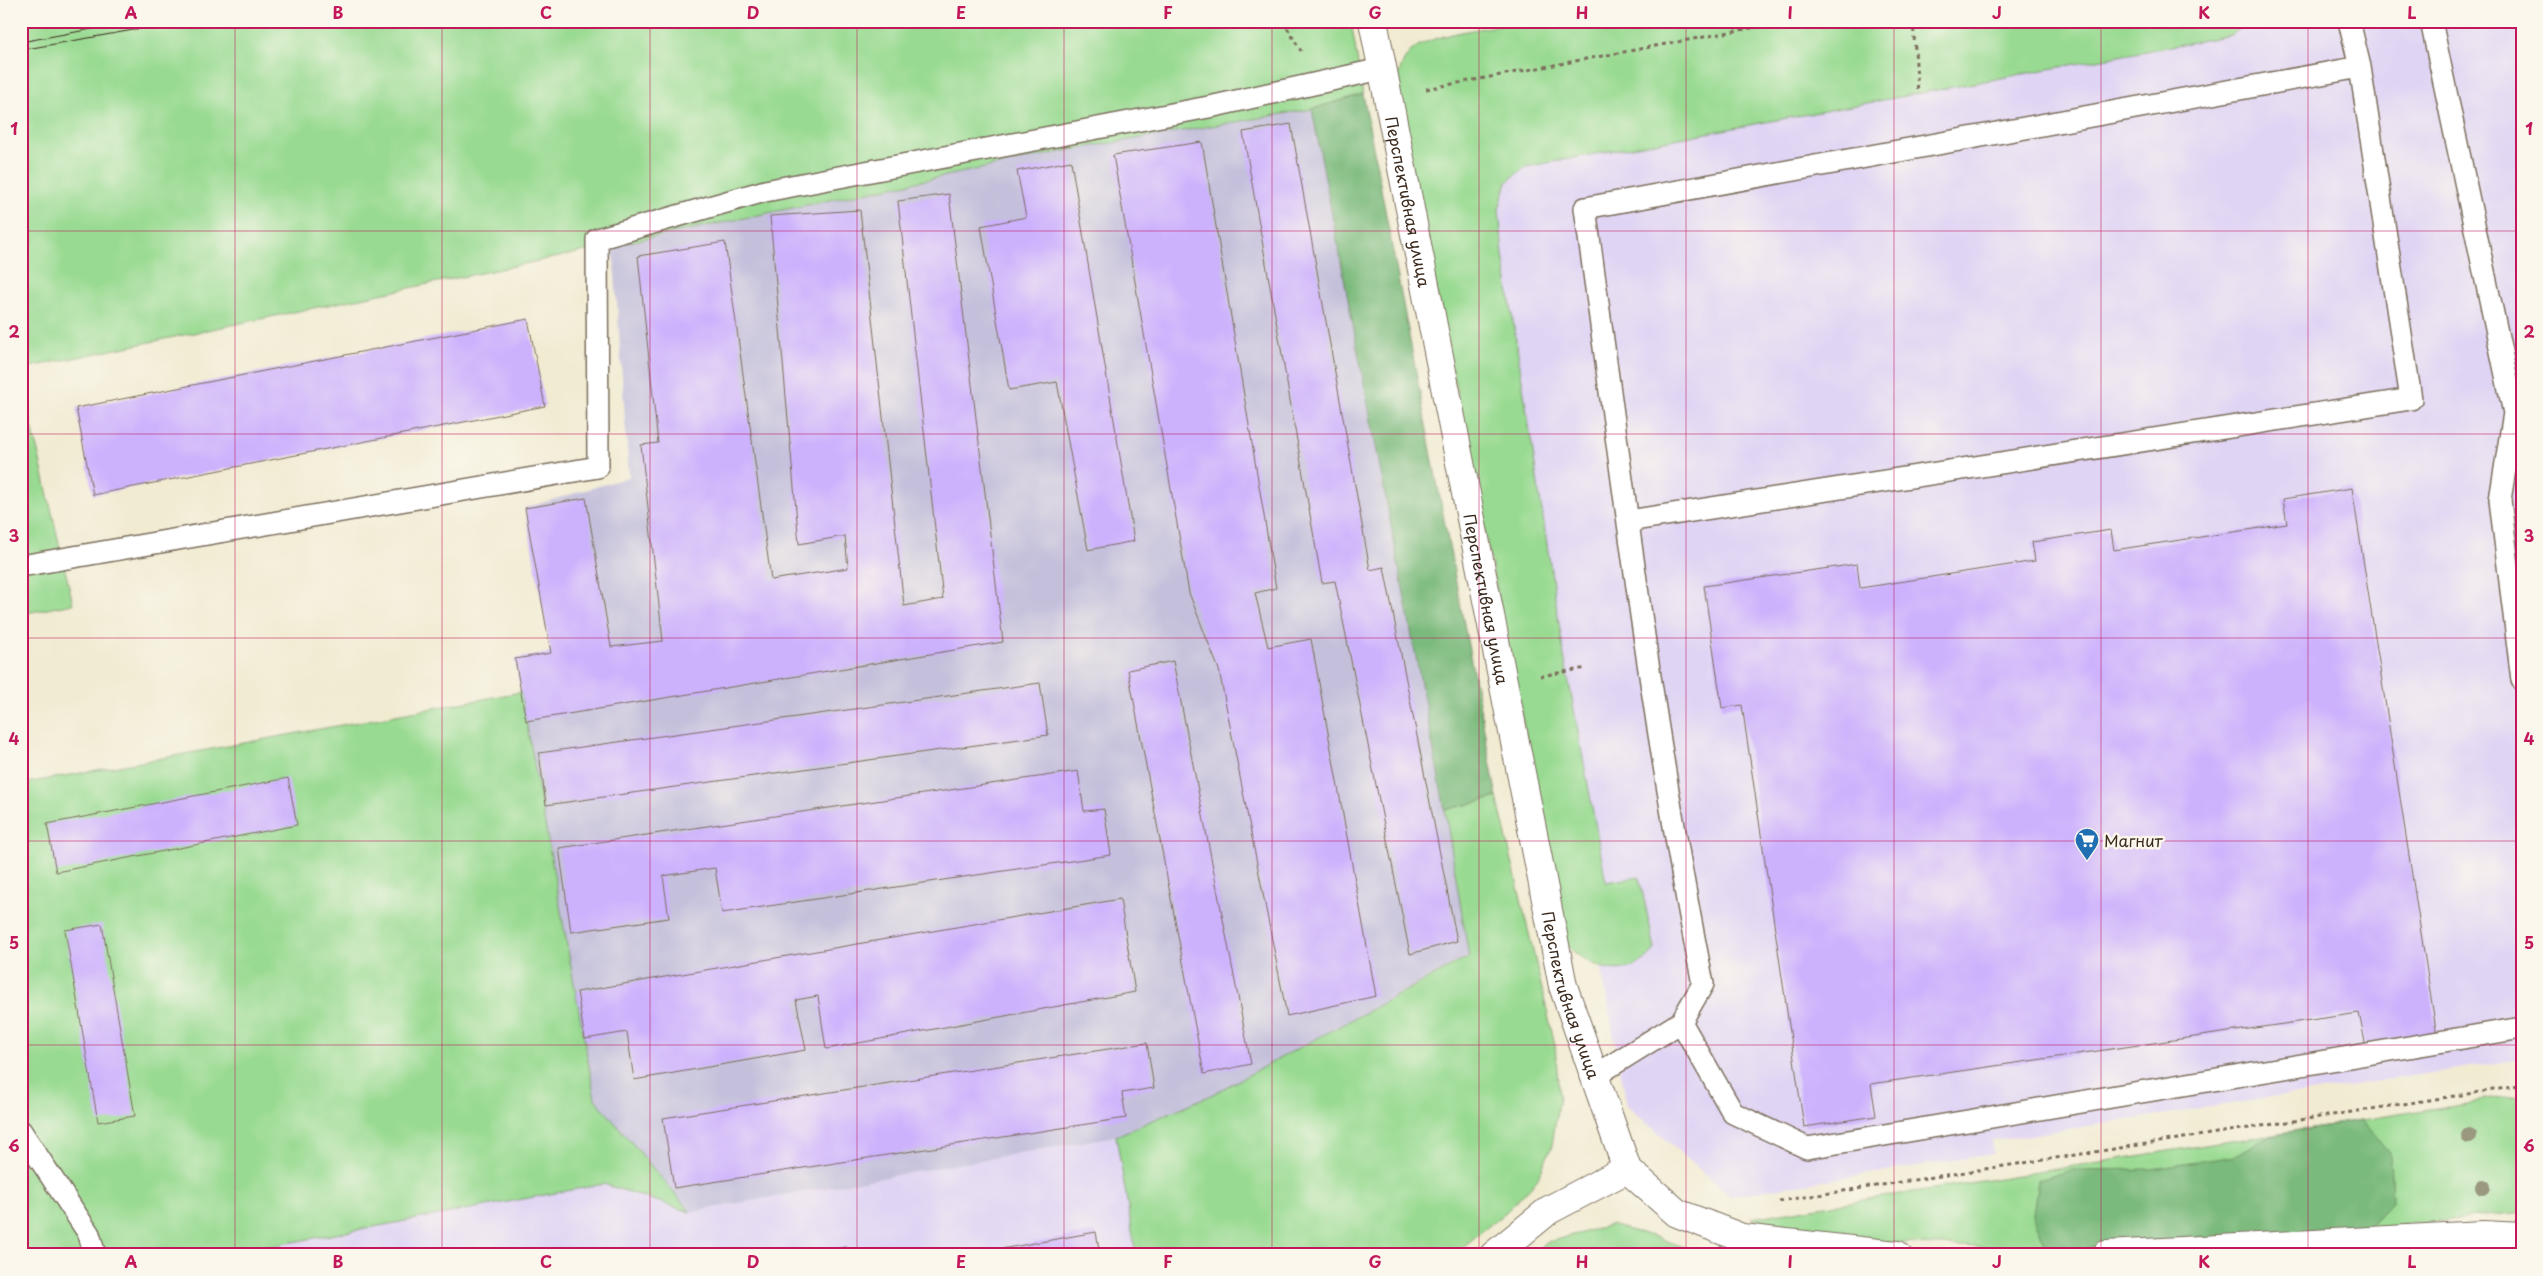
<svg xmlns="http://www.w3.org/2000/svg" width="2543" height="1276" font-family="'Playpen Sans',sans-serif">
	<rect width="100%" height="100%" fill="#fbf7ec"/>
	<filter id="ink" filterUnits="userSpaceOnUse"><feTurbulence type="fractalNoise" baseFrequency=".02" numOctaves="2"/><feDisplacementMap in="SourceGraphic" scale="10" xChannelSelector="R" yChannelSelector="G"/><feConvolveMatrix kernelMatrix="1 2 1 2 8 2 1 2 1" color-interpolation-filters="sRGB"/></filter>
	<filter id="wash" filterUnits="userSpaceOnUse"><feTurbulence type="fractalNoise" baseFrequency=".0096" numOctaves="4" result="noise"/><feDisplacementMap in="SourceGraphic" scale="20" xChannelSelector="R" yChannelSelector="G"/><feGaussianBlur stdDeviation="1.12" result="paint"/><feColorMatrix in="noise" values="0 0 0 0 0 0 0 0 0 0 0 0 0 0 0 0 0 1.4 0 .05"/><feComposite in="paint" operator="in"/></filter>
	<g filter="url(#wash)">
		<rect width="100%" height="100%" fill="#f1ebd2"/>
		<path fill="#e0d4f4" d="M1935 21H2522V1059L1992 1141 1993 1154 1730 1196 1627 1106 1438 108Z
			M1116 1136 1136 1255H223L604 1184 690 1212Z"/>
		<path fill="#c4c0db" d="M1312 109 1445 810 1469 956 1211 1095 1116 1136 690 1212 595 1099 515 659 551 653 525 508 629 477 613 246 1070 150Z"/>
		<path fill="#98da91" stroke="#6a8258" d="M21 21H1351L1363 94 1312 109 1070 150 21 369Z
			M1528 21H2251L2231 35 1525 167 1507 182 1499 209 1503 255 1564 656 1606 882 1639 877 1655 949C1630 982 1595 971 1568 947L1396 89C1397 74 1404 53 1418 46 1445 31 1497 27 1528 21Z
			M21 378 73 604 21 614Z
			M521 692 595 1099 690 1212 604 1184 223 1255H21V784Z
			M1497 797 1555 1045 1559 1097 1552 1146 1537 1180 1507 1211 1453 1255H1136L1116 1136 1211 1095 1469 957 1445 810Z
			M2517 1095 2522 1097V1212L2314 1235 2048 1251 1813 1238 1778 1229 1751 1218Z
			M1610 1225 1656 1237 1706 1255H1530L1548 1242Z"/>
		<path fill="#7aba7b" stroke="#5a724c" d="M1363 94 1497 797 1445 810 1312 109Z
			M2361 1120 2390 1153 2392 1202 2366 1229 2314 1235 2048 1251 2033 1215 2038 1180 2072 1170 2152 1169 2234 1156 2271 1135Z"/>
		<g id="blocks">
			<path fill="#ccb1fd" d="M1291 124 1370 570 1384 567 1457 941 1410 954 1335 581 1322 583 1243 132Z
				M1202 142 1276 588 1255 593 1268 647 1311 639 1376 996 1287 1016 1219 670 1189 593 1113 155Z
				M1071 161 1134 541 1088 550 1057 382 1009 390 981 226 1026 217 1017 171Z
				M949 194 1003 642 526 721 515 659 551 653 525 508 586 498 611 647 663 641 641 445 658 443 638 256 725 242 771 580 848 568 845 536 799 544 770 216 860 210 904 606 943 599 898 201Z
				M528 319 545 406 93 495 76 408Z
				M2352 488 2437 1036 2366 1047 2359 1013 1871 1084 1876 1116 1804 1127 1742 705 1722 708 1704 586 1857 564 1860 588 2035 561 2032 542 2111 530 2114 550 2287 524 2283 499Z
				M1173 661 1251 1064 1204 1074 1128 670Z
				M1040 683 1048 735 546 805 539 753Z
				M1078 771 1084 811 1104 809 1111 855 722 913 715 868 663 876 669 918 571 932 559 848Z
				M288 778 297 825 56 872 47 824Z
				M1120 899 1135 992 826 1049 818 996 796 1000 806 1050 634 1080 627 1032 585 1039 577 992Z
				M102 924 135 1116 98 1122 65 930Z
				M1147 1043 1154 1088 1122 1093 1126 1118 674 1188 663 1118Z
				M1096 1232 1100 1255H973V1254Z
				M846 1247 847 1255H817V1254Z
				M572 1248 574 1255H541V1254Z"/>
		</g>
	</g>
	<g filter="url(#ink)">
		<use href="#blocks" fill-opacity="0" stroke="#7b6e5d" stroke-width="1"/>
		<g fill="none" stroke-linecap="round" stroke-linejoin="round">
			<defs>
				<path id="lane" d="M2431 21 2514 413 2500 500 2522 680
					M1628 521 2411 399 2360 67 2349 21
					M21 566 598 467 597 239 765 191 1214 106 1381 69
					M1681 1022 1733 1113 1807 1148 2522 1028
					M1593 1077 1681 1022 1703 984C1652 728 1621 467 1585 208L2360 67
					M21 1131 89 1234 95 1255"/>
				<g id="street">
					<path id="s1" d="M1373 21 1563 986 1627 1169 1677 1213 1742 1238 1897 1255"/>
					<path d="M1494 1255 1549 1210 1627 1169"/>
					<path d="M2106 1255 2483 1235 2522 1237"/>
				</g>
			</defs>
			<use href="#lane" stroke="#7b6e5d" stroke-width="24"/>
			<use href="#street" stroke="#7b6e5d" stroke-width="30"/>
			<path stroke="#7b6e5d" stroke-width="3" stroke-dasharray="4 4" stroke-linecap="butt" d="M1283 21 1301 51
				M1913 21 1918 93
				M1426 89 1789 21
				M1540 676 1587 668
				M1779 1201 2519 1086 2522 1087
				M1656 1255 1662 1249"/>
			<use href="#lane" stroke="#fff" stroke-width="21"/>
			<use href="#street" stroke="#fff" stroke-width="28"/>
			<path stroke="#3b2a1e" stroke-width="1" d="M21 42 136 21
				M21 50 184 21"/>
		</g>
		<g fill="#9a997f">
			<circle cx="2469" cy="1136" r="8"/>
			<circle cx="2483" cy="1187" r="8"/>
		</g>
	</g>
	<path fill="none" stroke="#c2185b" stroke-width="1" stroke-opacity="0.55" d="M235 21V1255M442 21V1255M650 21V1255M857 21V1255M1064 21V1255M1272 21V1255M1479 21V1255M1686 21V1255M1894 21V1255M2101 21V1255M2308 21V1255M21 231H2522M21 434H2522M21 638H2522M21 841H2522M21 1045H2522"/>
	<defs>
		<symbol id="supermarket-pin" viewBox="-11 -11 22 30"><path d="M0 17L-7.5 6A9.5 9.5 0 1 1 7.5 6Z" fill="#1f6fb2" stroke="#fbf7ec"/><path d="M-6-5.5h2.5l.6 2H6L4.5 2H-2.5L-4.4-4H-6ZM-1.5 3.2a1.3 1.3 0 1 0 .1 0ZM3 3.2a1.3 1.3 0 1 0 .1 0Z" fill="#fff"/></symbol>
	</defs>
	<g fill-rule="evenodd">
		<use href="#supermarket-pin" x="2073" y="826" width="28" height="38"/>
	</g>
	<g text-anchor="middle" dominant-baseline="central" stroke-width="5" stroke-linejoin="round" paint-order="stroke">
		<g font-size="16" fill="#3b2a1e" stroke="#fbf7ec">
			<text stroke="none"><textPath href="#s1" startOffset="184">Перспективная улица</textPath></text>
			<text stroke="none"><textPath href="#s1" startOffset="589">Перспективная улица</textPath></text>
			<text stroke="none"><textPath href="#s1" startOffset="994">Перспективная улица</textPath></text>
		</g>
		<g font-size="16" fill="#3b2a1e" stroke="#fbf7ec" text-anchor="start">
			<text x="2104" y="840">Магнит</text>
		</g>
	</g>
	<rect width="2543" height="1276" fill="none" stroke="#fbf7ec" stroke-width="55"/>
	<rect x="28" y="28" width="2488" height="1220" fill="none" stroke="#c2185b" stroke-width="2"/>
	<g font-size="16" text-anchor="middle" font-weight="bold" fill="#c2185b">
		<text x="131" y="19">A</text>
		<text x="338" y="19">B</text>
		<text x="546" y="19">C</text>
		<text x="753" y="19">D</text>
		<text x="961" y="19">E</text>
		<text x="1168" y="19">F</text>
		<text x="1375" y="19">G</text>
		<text x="1582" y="19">H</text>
		<text x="1790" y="19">I</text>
		<text x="1997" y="19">J</text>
		<text x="2204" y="19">K</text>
		<text x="2412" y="19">L</text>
		<text x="14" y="135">1</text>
		<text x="2529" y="135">1</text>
		<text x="14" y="338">2</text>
		<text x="2529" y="338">2</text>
		<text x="14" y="542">3</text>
		<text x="2529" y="542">3</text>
		<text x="14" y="745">4</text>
		<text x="2529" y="745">4</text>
		<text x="14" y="949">5</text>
		<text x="2529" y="949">5</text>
		<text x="14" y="1152">6</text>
		<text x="2529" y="1152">6</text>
		<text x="131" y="1268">A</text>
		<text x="338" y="1268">B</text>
		<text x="546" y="1268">C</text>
		<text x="753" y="1268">D</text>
		<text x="961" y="1268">E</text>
		<text x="1168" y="1268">F</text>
		<text x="1375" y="1268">G</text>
		<text x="1582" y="1268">H</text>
		<text x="1790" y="1268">I</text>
		<text x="1997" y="1268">J</text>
		<text x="2204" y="1268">K</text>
		<text x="2412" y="1268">L</text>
	</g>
</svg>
